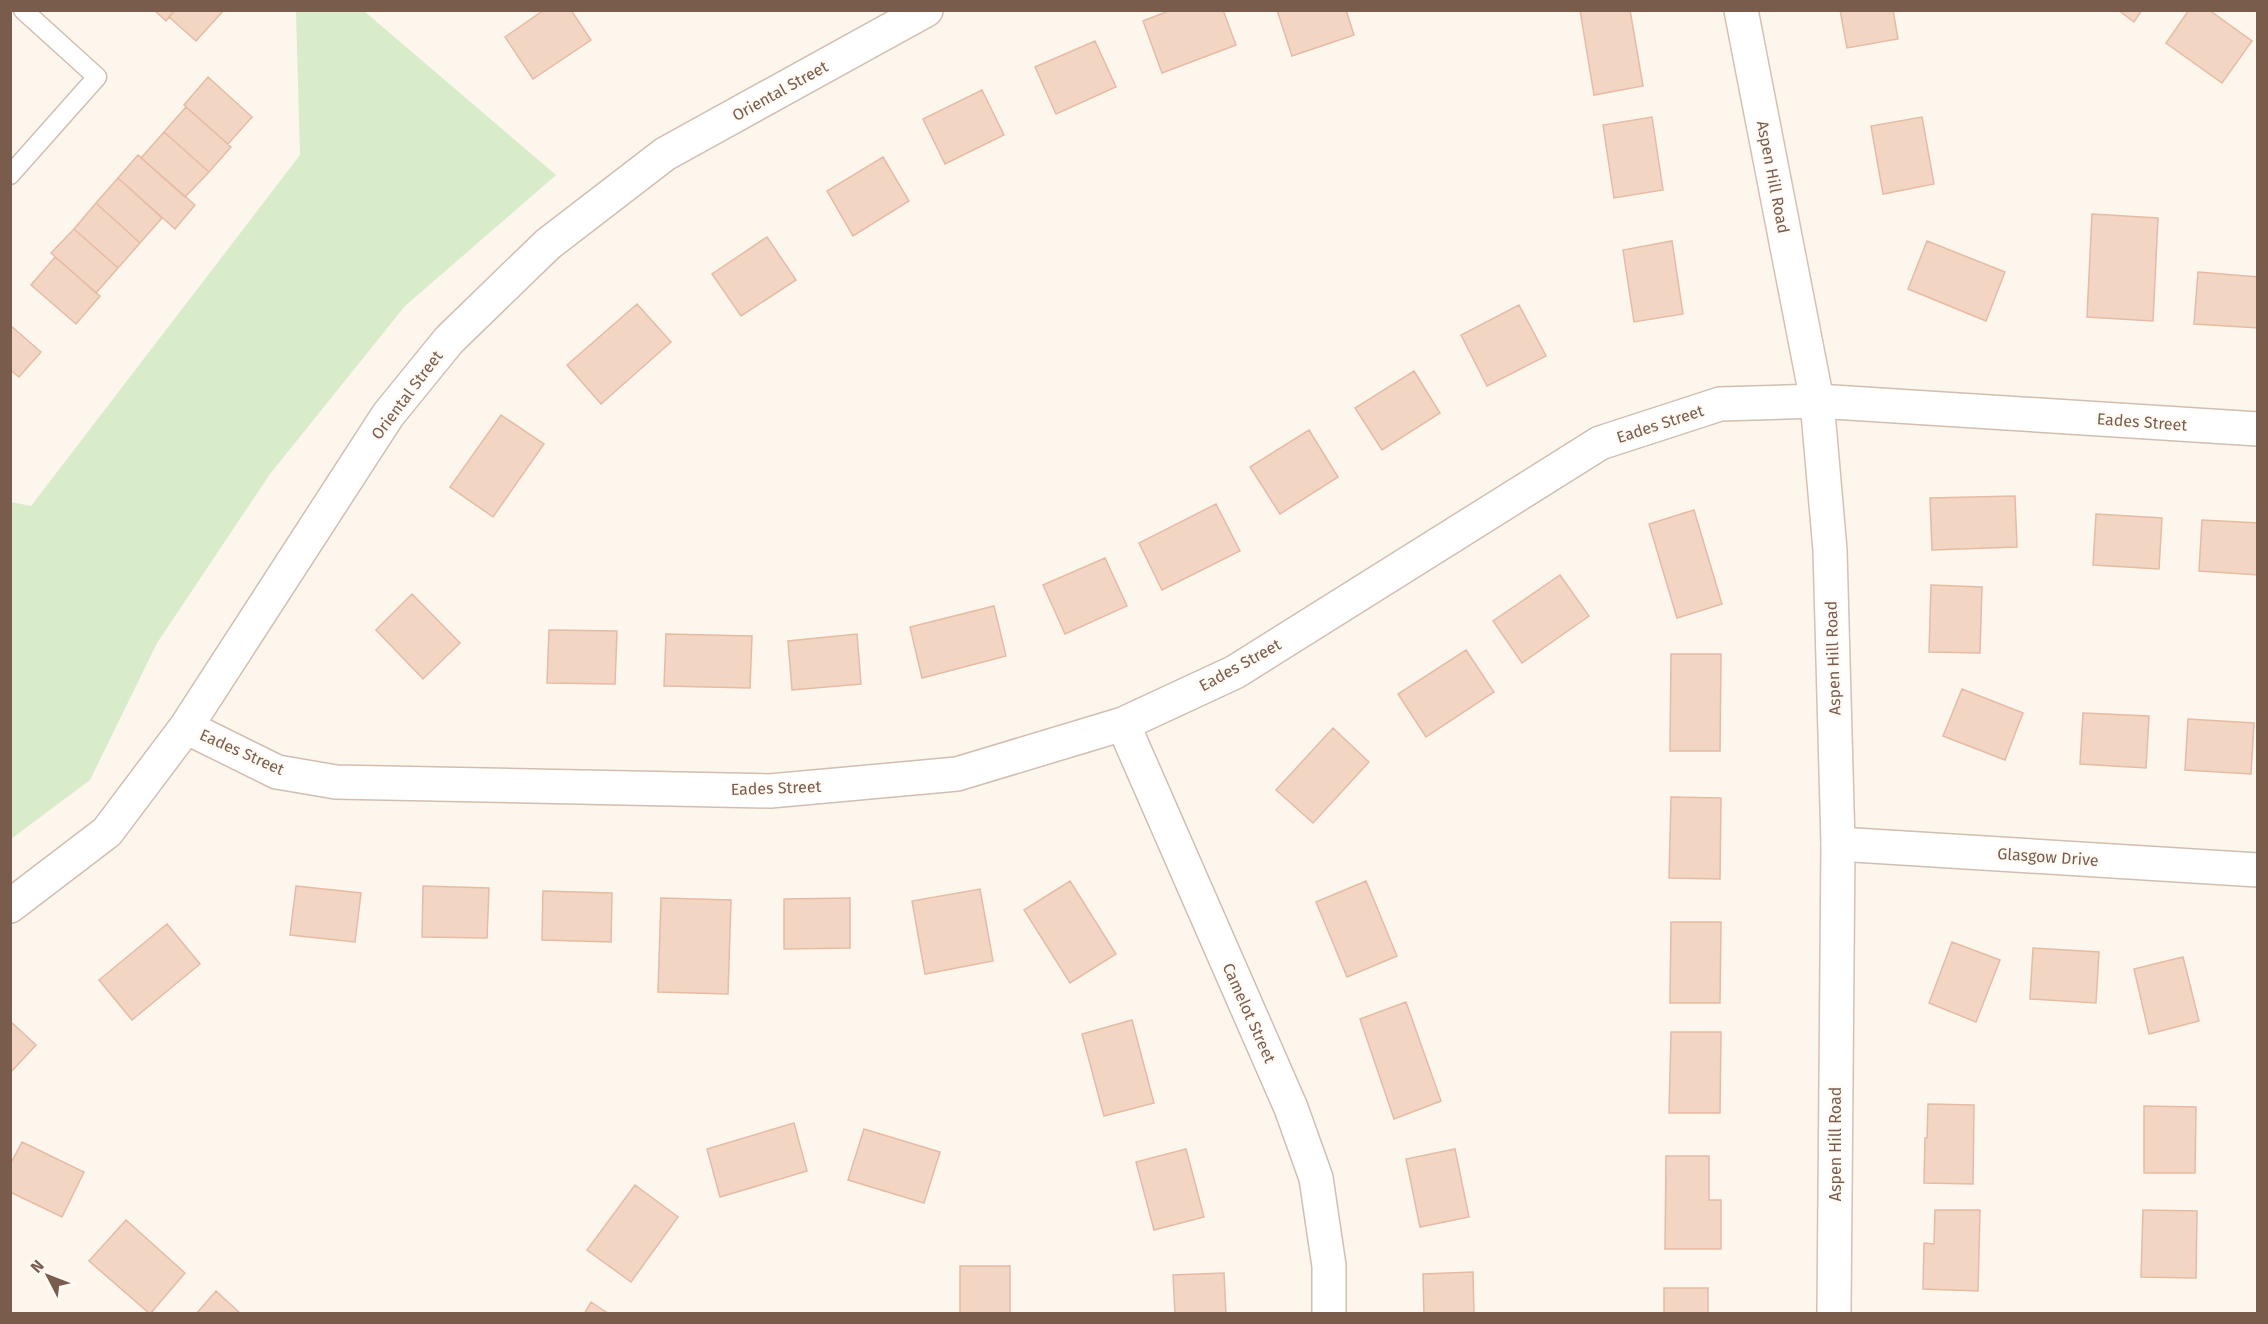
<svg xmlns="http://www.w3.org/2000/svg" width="2268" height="1324" font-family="'Fira Sans',sans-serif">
	<rect width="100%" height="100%" fill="#fdf6ec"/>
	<path fill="#d8ecc9" d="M296 11H364L556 175 405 306 270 474 157 643 90 780 11 839V502L31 506 300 155Z"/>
	<path fill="#f3d5c3" stroke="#e6bba3" stroke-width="1.5" d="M154 10H175L166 21Z
		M175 10H224L196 41 169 17Z
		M544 10H571L591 40 533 79 505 37Z
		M1171 10H1223L1236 45 1162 73 1143 21Z
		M1277 10H1346L1354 35 1292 56Z
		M1580 10H1630L1643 86 1594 95Z
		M1840 10H1893L1898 39 1847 48Z
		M2118 10H2142L2134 22Z
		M2189 10H2209L2252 41 2222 83 2166 43Z
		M1095 41 1116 87 1056 114 1035 67Z
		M208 77 252 117 228 144 184 105Z
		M982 90 1004 135 945 164 923 119Z
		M186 107 231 147 209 172 164 132Z
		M1652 117 1663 190 1614 198 1603 125Z
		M1922 117 1934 184 1883 194 1871 126Z
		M164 132 209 172 185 197 141 158Z
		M138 155 195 205 175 229 118 178Z
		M883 157 909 201 853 236 827 191Z
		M118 178 162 218 140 243 96 203Z
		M96 203 140 243 118 268 74 229Z
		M2092 214 2158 218 2153 321 2087 317Z
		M74 229 118 268 96 293 51 253Z
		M767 237 796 280 741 316 712 274Z
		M1672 241 1683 314 1634 322 1623 250Z
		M1927 241 2005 272 1986 321 1908 289Z
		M55 257 100 296 76 324 31 285Z
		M2198 272 2258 277V328L2194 324Z
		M637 304 671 342 601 404 567 365Z
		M1519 305 1546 356 1487 386 1461 335Z
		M10 325 41 352 19 377 10 370Z
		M1414 371 1440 413 1382 450 1355 408Z
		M501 415 544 444 493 517 450 487Z
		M1309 430 1338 477 1280 514 1250 467Z
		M2015 496 2017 547 1932 550 1930 498Z
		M1216 504 1240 551 1162 590 1139 543Z
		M1694 510 1722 604 1677 618 1649 524Z
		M2096 514 2162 518 2159 569 2093 565Z
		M2202 520 2258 523V575L2199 571Z
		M1105 558 1127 606 1065 634 1043 585Z
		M1560 575 1589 616 1522 663 1493 621Z
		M1931 585 1982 587 1980 653 1929 652Z
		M412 594 460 643 423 679 376 630Z
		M994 606 1006 656 922 678 910 627Z
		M549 630 617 631 615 684 547 683Z
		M666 634 752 636 750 688 664 686Z
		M857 634 861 684 792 690 788 641Z
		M1466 650 1494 692 1426 737 1398 694Z
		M1671 654H1721L1720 751H1670Z
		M1962 689 2023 713 2005 760 1943 736Z
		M2083 713 2149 716 2146 768 2080 764Z
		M2188 719 2254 723 2251 774 2185 770Z
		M1333 728 1369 762 1313 823 1276 790Z
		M1671 797 1721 798 1720 879 1669 878Z
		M1070 881 1116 954 1070 983 1024 910Z
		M1366 881 1397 956 1347 977 1316 902Z
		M296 886 361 893 355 942 290 935Z
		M423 886 489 888 487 938 422 937Z
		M980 889 993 961 925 974 912 901Z
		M543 891 612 893 611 942 542 940Z
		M661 898 731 900 728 994 658 992Z
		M850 898V948L784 949V899Z
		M1671 922H1721L1720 1003H1670Z
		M167 924 200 964 132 1020 99 980Z
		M1952 942 2000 960 1976 1022 1929 1003Z
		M2033 948 2099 952 2096 1003 2030 999Z
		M2183 957 2199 1021 2149 1034 2134 969Z
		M1406 1002 1441 1101 1394 1119 1360 1019Z
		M1132 1020 1154 1103 1104 1116 1082 1034Z
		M10 1021 36 1045 10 1073Z
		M1671 1032H1721L1720 1113H1669Z
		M1928 1104 1974 1105 1973 1184 1924 1183 1925 1138H1927Z
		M2144 1106 2196 1107 2195 1173H2144Z
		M794 1123 807 1171 720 1197 707 1149Z
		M864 1129 940 1152 924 1203 848 1180Z
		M22 1142 84 1172 62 1217 10 1192V1165Z
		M1186 1149 1204 1217 1154 1230 1136 1162Z
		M1455 1149 1469 1217 1420 1227 1406 1159Z
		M1666 1156H1709V1200H1721V1249H1665Z
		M635 1185 678 1217 631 1282 587 1250Z
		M1935 1210H1980L1978 1291 1923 1289 1924 1243 1934 1244Z
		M2143 1210 2197 1211 2196 1278 2141 1277Z
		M126 1220 185 1273 150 1314 89 1261Z
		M960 1266H1010V1314H960Z
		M1473 1272 1474 1314H1424L1423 1274Z
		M1224 1273 1226 1314H1175L1173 1275Z
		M1664 1288H1708V1314H1664Z
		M216 1291 241 1314H196Z
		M591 1302 609 1314H584Z"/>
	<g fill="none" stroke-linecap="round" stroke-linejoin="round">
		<defs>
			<path id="lane" d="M10 175 97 77 23 10"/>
			<path id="street" d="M1123 724 1291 1108 1316 1178 1329 1266V1314
				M186 727 277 772 336 782 770 791 957 774 1123 724 1235 672 1600 443 1720 404 1817 401 2258 429
				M1838 844 2258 870
				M10 906 107 832 186 727 388 415 449 340 548 244 665 154 926 10"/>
			<path id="secondary" d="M1741 10 1817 401 1830 550 1838 844 1834 1314"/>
		</defs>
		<use href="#lane" stroke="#d1beb0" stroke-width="21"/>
		<use href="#street" stroke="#d1beb0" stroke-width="36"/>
		<use href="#secondary" stroke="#d6c0b0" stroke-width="36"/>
		<use href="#lane" stroke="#fff" stroke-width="18"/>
		<use href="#street" stroke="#fff" stroke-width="33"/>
		<use href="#secondary" stroke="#fff" stroke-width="33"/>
	</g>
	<g text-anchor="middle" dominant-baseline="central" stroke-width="4.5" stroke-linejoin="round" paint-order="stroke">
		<g font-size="16" fill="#7a5c4d" stroke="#fffaf3">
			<text transform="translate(780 91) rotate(-29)">Oriental Street</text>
			<text transform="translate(1773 177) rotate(79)">Aspen Hill Road</text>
			<text transform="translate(407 395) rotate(-53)">Oriental Street</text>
			<text transform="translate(2142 422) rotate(4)">Eades Street</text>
			<text transform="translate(1660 424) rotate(-18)">Eades Street</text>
			<text transform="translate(1833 658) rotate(-92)">Aspen Hill Road</text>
			<text transform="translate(1240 665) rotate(-29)">Eades Street</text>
			<text transform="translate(242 752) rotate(24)">Eades Street</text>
			<text transform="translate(776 788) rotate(-2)">Eades Street</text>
			<text transform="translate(2048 857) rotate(4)">Glasgow Drive</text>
			<text transform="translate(1249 1013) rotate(66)">Camelot Street</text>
			<text transform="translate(1835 1144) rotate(-90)">Aspen Hill Road</text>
		</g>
	</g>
	<rect width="2268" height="1324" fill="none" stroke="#7a5c4d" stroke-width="24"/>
	<g transform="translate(48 1276) rotate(312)" stroke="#fffaf3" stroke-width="4.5" paint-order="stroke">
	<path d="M0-4.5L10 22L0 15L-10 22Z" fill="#7a5c4d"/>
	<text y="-9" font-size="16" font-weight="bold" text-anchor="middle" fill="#7a5c4d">N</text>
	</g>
</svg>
